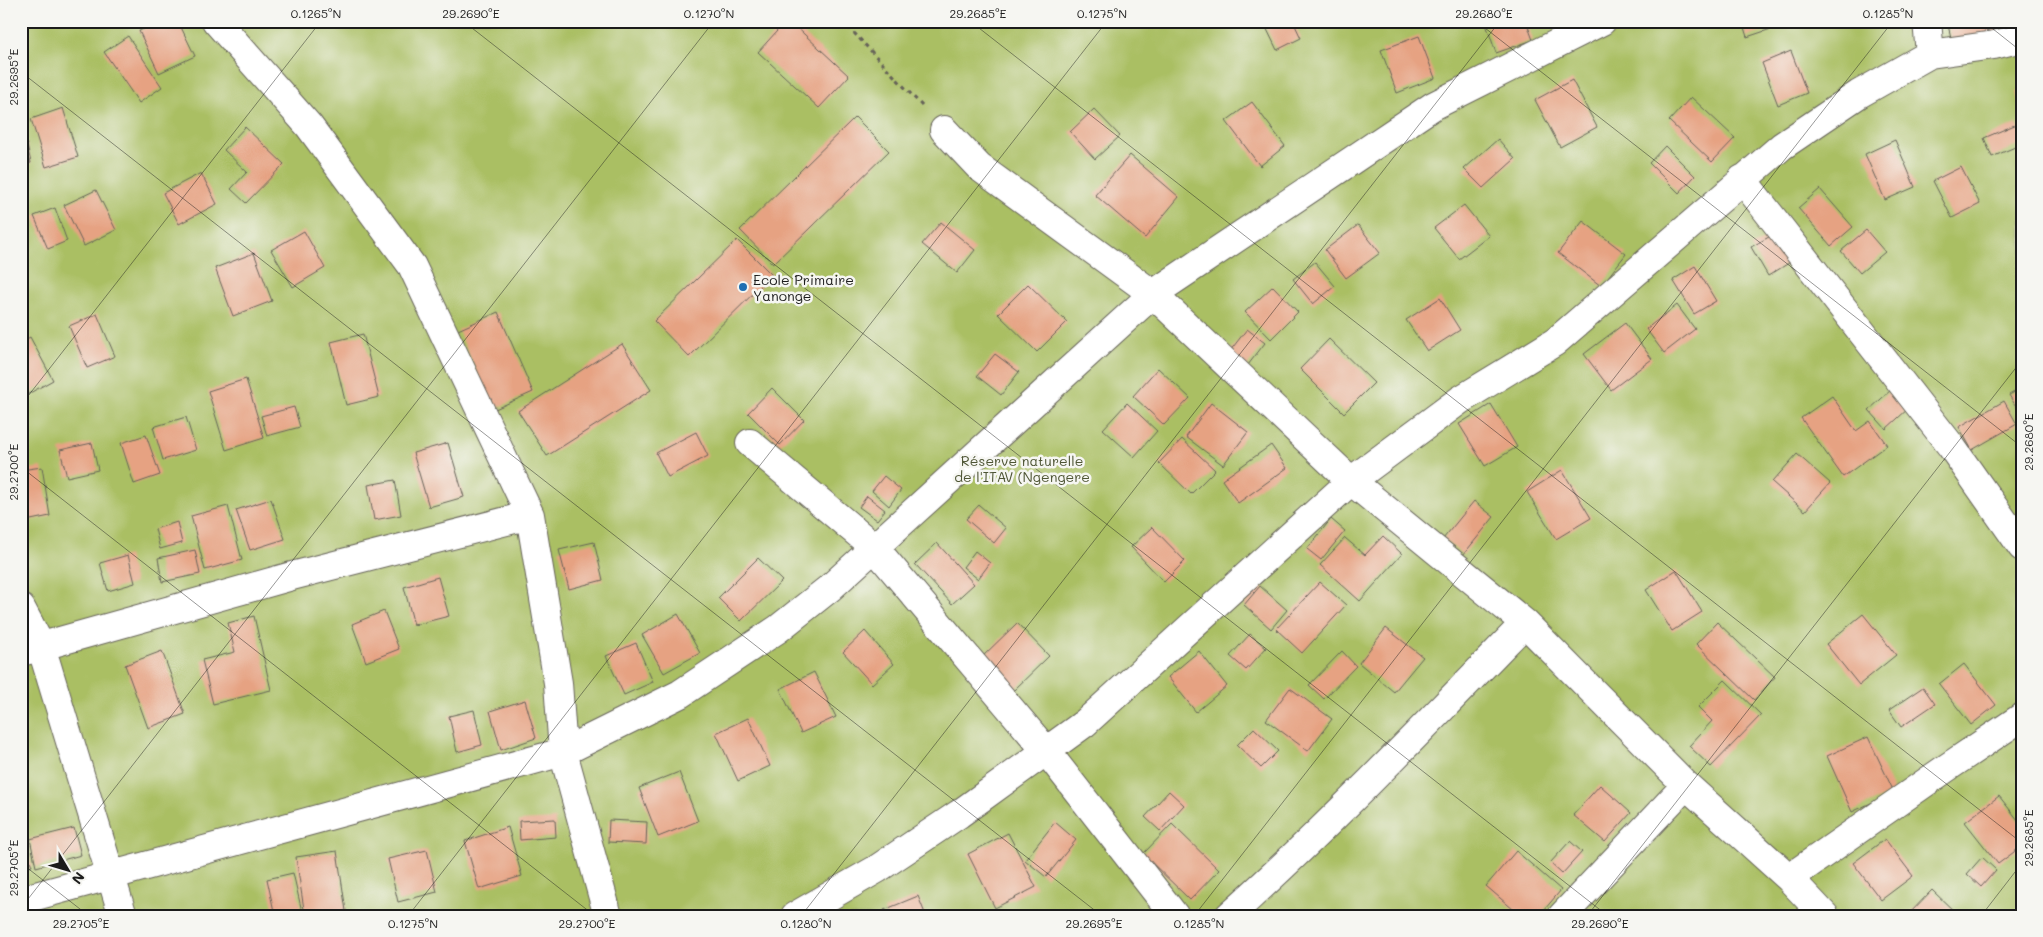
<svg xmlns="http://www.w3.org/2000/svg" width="2043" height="937" font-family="Mali,sans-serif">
	<rect width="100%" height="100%" fill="#f6f6f2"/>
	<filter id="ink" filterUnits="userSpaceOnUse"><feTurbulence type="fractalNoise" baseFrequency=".02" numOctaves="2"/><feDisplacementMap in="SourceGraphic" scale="10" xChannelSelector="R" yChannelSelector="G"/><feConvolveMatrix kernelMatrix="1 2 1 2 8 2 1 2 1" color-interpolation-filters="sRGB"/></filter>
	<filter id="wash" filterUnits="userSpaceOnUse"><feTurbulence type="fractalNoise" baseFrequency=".0096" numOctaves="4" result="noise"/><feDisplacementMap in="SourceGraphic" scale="20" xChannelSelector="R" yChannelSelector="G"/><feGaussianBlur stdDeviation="1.12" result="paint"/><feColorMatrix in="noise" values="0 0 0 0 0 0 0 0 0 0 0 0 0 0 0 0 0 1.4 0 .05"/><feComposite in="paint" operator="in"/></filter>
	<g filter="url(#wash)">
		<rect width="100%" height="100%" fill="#ece4c7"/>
		<path fill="#aabf63" stroke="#636e40" d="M21 21H2022V916H21Z"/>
		<g id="blocks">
			<path fill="#e6a282" d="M161 21H178L195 56 159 73 139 31Z
				M786 21H790L849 76 819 108 758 52Z
				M1263 21H1293L1301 38 1277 50Z
				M1485 21H1526L1533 40 1496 53Z
				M1542 21H1558L1544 27Z
				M1742 21H1775L1777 27 1747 37Z
				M1947 21H1995L1999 34 1953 46Z
				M2003 21H2022V29L2006 33Z
				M128 36 162 87 139 103 104 52Z
				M1419 36 1435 78 1397 93 1381 50Z
				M1791 51 1807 93 1778 105 1762 63Z
				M1572 80 1597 127 1560 147 1535 100Z
				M2022 90V113H2021L2016 92Z
				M1691 97 1735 138 1712 162 1669 121Z
				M1252 102 1285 146 1260 166 1226 121Z
				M63 108 78 157 46 167 31 119Z
				M1094 109 1120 136 1095 159 1070 132Z
				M855 117 889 151 773 264 740 230Z
				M2017 124 2022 135V144L1992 157 1984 138Z
				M23 127 31 163 21 165V128Z
				M245 127 284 164 246 203 231 189 247 172 224 150Z
				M1498 139 1515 159 1483 188 1464 169Z
				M1895 140 1915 187 1885 200 1865 154Z
				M1665 146 1695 176 1679 193 1649 163Z
				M1130 155 1179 197 1145 238 1095 195Z
				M1961 167 1980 204 1952 218 1933 181Z
				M201 173 217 204 179 224 163 193Z
				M1820 189 1853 227 1831 246 1798 208Z
				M96 190 116 230 84 246 64 205Z
				M1464 205 1489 236 1459 259 1434 228Z
				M55 208 67 241 48 249 34 216Z
				M1583 221 1626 254 1601 286 1558 253Z
				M941 222 975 250 957 273 922 244Z
				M1358 225 1380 253 1346 278 1325 250Z
				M1866 230 1885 252 1860 273 1841 251Z
				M304 231 325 268 293 287 271 250Z
				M1776 233 1792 261 1768 276 1751 247Z
				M737 240 772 275 689 357 654 321Z
				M254 253 272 301 233 316 215 268Z
				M1315 262 1335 286 1313 304 1293 279Z
				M1695 266 1716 301 1694 314 1673 280Z
				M1028 284 1067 322 1037 352 998 314Z
				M1273 286 1298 312 1271 339 1245 312Z
				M1440 298 1460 330 1427 351 1406 320Z
				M1677 305 1695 329 1664 353 1646 329Z
				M498 312 533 392 493 410 458 330Z
				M97 314 115 356 87 368 69 326Z
				M1625 323 1652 359 1611 390 1584 354Z
				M1247 329 1265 343 1241 374 1223 360Z
				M363 334 379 397 346 405 331 342Z
				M30 337 53 380 21 398V342Z
				M1329 339 1374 383 1344 413 1300 369Z
				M622 344 651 390 547 456 518 411Z
				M995 354 1019 372 1001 395 977 376Z
				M1158 368 1190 398 1164 425 1133 396Z
				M246 379 264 438 226 450 208 391Z
				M772 388 804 420 780 445 748 413Z
				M2022 388V416L2009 395Z
				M1892 389 1909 408 1886 429 1869 410Z
				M1832 396 1856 431 1870 421 1887 445 1843 477 1801 418Z
				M2004 401 2017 424 1972 450 1959 427Z
				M1127 403 1157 431 1134 457 1103 429Z
				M1211 403 1248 432 1223 465 1186 437Z
				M1491 404 1517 447 1485 466 1459 424Z
				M294 407 300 427 267 436 261 416Z
				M186 417 196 450 163 460 153 427Z
				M696 432 708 456 668 477 656 453Z
				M146 435 160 475 134 484 121 443Z
				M1182 439 1215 470 1191 494 1159 463Z
				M92 443 98 470 67 477 60 450Z
				M448 443 464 497 429 507 413 453Z
				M1271 445 1287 468 1238 503 1222 480Z
				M1797 454 1830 483 1805 511 1772 482Z
				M42 467 50 516 21 522V470Z
				M1562 470 1591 518 1556 539 1527 492Z
				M884 476 901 490 889 506 872 491Z
				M395 480 401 515 374 520 368 485Z
				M867 496 885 510 877 520 859 507Z
				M271 499 285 539 250 550 236 510Z
				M1474 501 1494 517 1463 555 1443 539Z
				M979 505 1006 528 994 543 966 519Z
				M228 506 242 560 205 570 191 516Z
				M1331 519 1345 531 1321 560 1307 549Z
				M177 522 182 543 160 549 155 529Z
				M1152 527 1185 561 1164 582 1131 547Z
				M1383 536 1402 554 1360 601 1320 565 1345 538 1365 555Z
				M594 542 603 580 569 589 559 550Z
				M937 543 974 584 952 604 915 564Z
				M195 550 200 574 162 582 158 558Z
				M975 551 990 563 978 579 963 567Z
				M128 555 135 583 108 591 100 563Z
				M758 558 782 581 741 621 718 598Z
				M1676 570 1702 612 1672 631 1646 590Z
				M438 577 449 616 414 625 404 587Z
				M1320 582 1346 605 1302 653 1276 629Z
				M1260 586 1287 610 1271 629 1244 605Z
				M384 611 399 649 366 662 352 624Z
				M678 614 700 653 664 673 642 635Z
				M1863 614 1896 655 1859 685 1826 644Z
				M254 616 271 690 213 704 202 660 235 652 228 623Z
				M1717 622 1775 677 1754 700 1696 644Z
				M1017 623 1049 656 1012 692 980 659Z
				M1386 628 1423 657 1394 692 1359 663Z
				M865 631 894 664 872 684 843 652Z
				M1250 634 1266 648 1246 670 1230 656Z
				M636 643 653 682 624 695 606 656Z
				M162 651 185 714 148 728 125 665Z
				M1199 651 1227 686 1196 712 1168 677Z
				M1342 651 1356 666 1324 699 1309 685Z
				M1964 664 1996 705 1971 725 1939 684Z
				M814 672 836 717 801 733 780 689Z
				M1725 680 1761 715 1711 767 1689 746 1712 721 1698 707Z
				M1923 687 1935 704 1901 727 1889 710Z
				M1290 688 1332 719 1308 751 1266 720Z
				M525 700 536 738 501 750 490 711Z
				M474 710 482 745 457 752 449 716Z
				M748 718 770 766 738 781 716 733Z
				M1254 728 1278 751 1261 768 1237 745Z
				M1868 737 1894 792 1852 812 1827 756Z
				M679 772 698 821 658 837 639 788Z
				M1600 785 1631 813 1605 842 1573 815Z
				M1169 791 1184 805 1160 831 1145 817Z
				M1999 796 2022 825V846L1998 864 1965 822Z
				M555 819 556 837 520 840 519 821Z
				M609 820 647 822 646 844 608 842Z
				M1055 822 1076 840 1046 877 1025 860Z
				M1172 824 1219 870 1190 900 1143 854Z
				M508 827 522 876 479 889 465 841Z
				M74 828 81 855 36 867 30 839Z
				M1008 833 1036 887 995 908 968 854Z
				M21 836 32 866 21 870Z
				M1885 839 1913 876 1881 900 1853 863Z
				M1570 841 1582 852 1562 874 1550 863Z
				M427 850 437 892 398 902 388 859Z
				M337 851 346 911 305 916 296 857Z
				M1516 851 1561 890 1539 916H1521L1486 886Z
				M1982 857 1996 870 1981 887 1967 874Z
				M293 873 303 916H275L267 879Z
				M1932 890 1959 916H1907Z
				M918 896 926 916H886L884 910Z"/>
		</g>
	</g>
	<g filter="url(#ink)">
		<use href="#blocks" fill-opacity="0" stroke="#656258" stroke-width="1"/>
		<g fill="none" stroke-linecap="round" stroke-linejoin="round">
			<defs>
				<path id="minor" d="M216 21 309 126 412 266 530 515 558 683 563 752 608 916
					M1927 21 1930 54
					M944 130 979 167 1153 294 1351 481 1525 623 1686 785 1789 878 1825 916
					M1742 179 1951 446 2022 547
					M750 443 874 547 1047 752 1175 916
					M21 608 41 646 123 916
					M21 652 292 576 530 515
					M1789 878 1945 769 2022 717
					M21 900 563 752 680 694 778 629 831 587 1153 294 1433 106 1602 21
					M795 916 877 869 959 814 1085 723 1351 481 1460 400 1555 342 1782 146 1859 94 1930 54 1994 45 2022 38
					M1229 916C1332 823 1428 723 1525 623
					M1562 916 1686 785"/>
			</defs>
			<use href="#minor" stroke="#656258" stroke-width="30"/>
			<path stroke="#656258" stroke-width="3" stroke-dasharray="4 4" stroke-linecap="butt" d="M843 21 923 107"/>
			<use href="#minor" stroke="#fff" stroke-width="28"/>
		</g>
	</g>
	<path fill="none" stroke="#1c1c1c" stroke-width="1" stroke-opacity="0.45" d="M463 21 1608 916M970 21 2022 843M1476 21 2022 447M1983 21 2022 52M21 72 1102 916M21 405 321 21M21 467 595 916M21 863 89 916M21 908 714 21M408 916 1107 21M801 916 1500 21M1194 916 1893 21M1587 916 2022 360M1981 916 2022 863"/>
	<circle fill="#1f6fb2" stroke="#f6f6f2" stroke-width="2" cx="743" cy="287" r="5"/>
	<g text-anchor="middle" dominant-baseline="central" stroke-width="5" stroke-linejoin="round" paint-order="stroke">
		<g font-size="14" fill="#1c1c1c" stroke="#f6f6f2" text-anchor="start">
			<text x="753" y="279">Ecole Primaire<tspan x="753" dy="16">Yanonge</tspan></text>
		</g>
		<g font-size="14" fill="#4e5535" stroke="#f6f6f2">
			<text x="1022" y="460">Réserve naturelle<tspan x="1022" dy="16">de l'ITAV (Ngengere</tspan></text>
		</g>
	</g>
	<rect width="2043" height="937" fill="none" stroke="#f6f6f2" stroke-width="55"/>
	<g transform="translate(68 870) rotate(128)" stroke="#f6f6f2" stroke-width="4" paint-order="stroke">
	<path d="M0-4L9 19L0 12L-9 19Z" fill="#1c1c1c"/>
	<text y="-8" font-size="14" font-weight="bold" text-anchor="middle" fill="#1c1c1c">N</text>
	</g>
	<rect x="28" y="28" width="1988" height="882" fill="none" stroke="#1c1c1c" stroke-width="2"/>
	<g font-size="12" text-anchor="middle" fill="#1c1c1c">
		<text x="316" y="18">0.1265°N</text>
		<text x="471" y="18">29.2690°E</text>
		<text x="709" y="18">0.1270°N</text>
		<text x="978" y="18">29.2685°E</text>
		<text x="1102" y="18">0.1275°N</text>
		<text x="1484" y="18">29.2680°E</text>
		<text x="1888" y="18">0.1285°N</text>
		<text transform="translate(14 77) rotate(-90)" y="4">29.2695°E</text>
		<text transform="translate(2029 442) rotate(-90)" y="4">29.2680°E</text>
		<text transform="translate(14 472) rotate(-90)" y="4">29.2700°E</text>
		<text transform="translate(2029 838) rotate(-90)" y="4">29.2685°E</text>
		<text transform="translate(14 868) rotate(-90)" y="4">29.2705°E</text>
		<text x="81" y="928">29.2705°E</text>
		<text x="413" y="928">0.1275°N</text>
		<text x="587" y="928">29.2700°E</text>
		<text x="806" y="928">0.1280°N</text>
		<text x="1094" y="928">29.2695°E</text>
		<text x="1199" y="928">0.1285°N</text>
		<text x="1600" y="928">29.2690°E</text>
	</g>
</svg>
